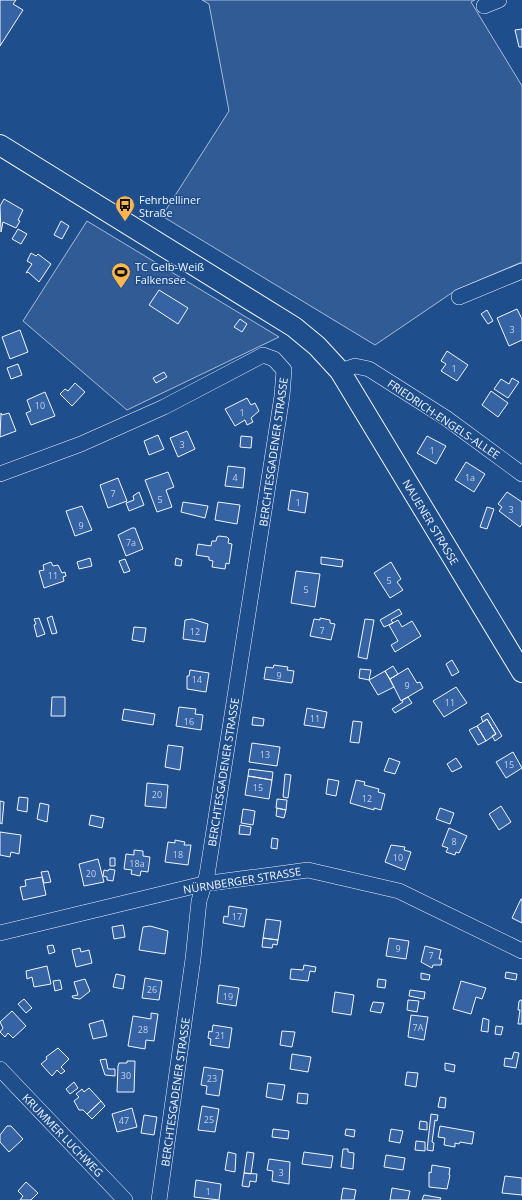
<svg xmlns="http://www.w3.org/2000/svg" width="522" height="1200" font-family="'Open Sans',sans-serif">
	<rect width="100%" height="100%" fill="#1f4e8c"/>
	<path fill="#305b95" stroke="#a8bbd7" d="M202 0H475L471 2 522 86V262L456 290 375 345 162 216 229 111 209 4Z
		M87 221 279 337 127 410 23 321Z"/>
	<path fill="#3563a3" stroke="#f2f6ff" d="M0 0H16L13 4 23 10 0 46Z
		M522 29V47H519L515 30Z
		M4 199 23 210 18 220 20 221 16 228 3 222 1 232 0 206Z
		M61 221 69 226 62 239 54 235Z
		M18 229 27 234 21 244 12 239Z
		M31 253 36 256 38 254 51 264 39 282 28 272 26 273 32 264 27 261Z
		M159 290 188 308 178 324 149 305Z
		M517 309 522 319V340L509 346 497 318Z
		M487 310 493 321 488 324 481 314Z
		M240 319 247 324 242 332 234 327Z
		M20 330 28 352 10 359 2 337Z
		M447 351 468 365 457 381 441 371 446 364 441 361Z
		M18 364 22 375 11 379 7 368Z
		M164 372 167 377 156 383 153 378Z
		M512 378 519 382 508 398 494 389 501 379 509 384Z
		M75 383 85 392 72 406 60 394 65 389 68 391Z
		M491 391 508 403 498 417 482 405Z
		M45 392 55 416 31 425 26 413 31 411 27 400Z
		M247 398 251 405 255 403 259 411 251 418 253 422 247 425 245 420 235 426 225 409Z
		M1 413 2 415 9 413 16 431 0 437Z
		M187 431 195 449 178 457 170 438Z
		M158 435 164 449 149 455 144 441Z
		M241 436 252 437 251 448 240 447Z
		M427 436 446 446 436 464 417 453Z
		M466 462 485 474 474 492 455 480Z
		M228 466 245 468 243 488 225 486Z
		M168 472 174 487 166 490 172 507 157 512 145 480Z
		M118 478 127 501 108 508 100 485Z
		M291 490 308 493 305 513 288 510Z
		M139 492 144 505 129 511 126 503 134 500 133 496Z
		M507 492 522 502V524L520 527 499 511 502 507 498 504Z
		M183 502 208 506 205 518 181 512Z
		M218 502 240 505 237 524 215 520Z
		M82 506 92 530 75 536 66 511Z
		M487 507 494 509 487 529 480 527Z
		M132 528H135L143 549 126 556 118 535Z
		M219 536 227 537 229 539 228 543 232 544 229 564 226 563 225 569 212 567 213 561 209 560V557L196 555 198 544 211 546 212 541H216L217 537Z
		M321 557 343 560 342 567 321 564Z
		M90 558 92 566 79 569 77 562Z
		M176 558 182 560 181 566 175 565Z
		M125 559 130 571 124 573 119 561Z
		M51 562 53 566 58 565 62 573 65 572 66 576 63 577 64 581 44 588 39 571 44 570 43 565Z
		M391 562 401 579 397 582 403 590 390 598 374 573Z
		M296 571 320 574 315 607 291 603Z
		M399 609 402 614 391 620 393 623 384 627 380 620Z
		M52 616 57 633 52 634 47 618Z
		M39 618 45 634 37 637 34 625 36 624 34 619Z
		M320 618 330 620V623L335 624 331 640 310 636 314 619 320 620Z
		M192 619 208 624 205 642 183 639 185 620Z
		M365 619 374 620 367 659 358 657Z
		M398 620 402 627 412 621 421 636 395 652 391 645 398 641 389 625Z
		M134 627 146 628 144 642 132 640Z
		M452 660 459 672 452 676 446 664Z
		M274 665 288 667 287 670 294 671 292 683 264 679 266 667 273 668Z
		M393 666 398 674 390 679 385 671Z
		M408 668 417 683 420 682 423 688 401 701 390 679Z
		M360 669 371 670 369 680 359 678Z
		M190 670 209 673 206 692 187 689V676H189Z
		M385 671 394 687 378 695 369 680Z
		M456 687 467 703 444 717 433 701Z
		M52 697H65V716H51Z
		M408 697 412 703 395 713 392 709 403 702 402 700Z
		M179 707 196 709 195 714 203 715 201 730 176 726Z
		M307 708 327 712 324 728 304 725Z
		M124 709 155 714 153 725 122 720Z
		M488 713 502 736 495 741 492 736 496 734 487 719 483 722 481 717Z
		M253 717 264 719 263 726 252 725Z
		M487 719 496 734 486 741 477 726Z
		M353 721 362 722 359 743 350 742Z
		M477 726 486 741 478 745 469 730Z
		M252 743 280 747 277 766 249 762Z
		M168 745 183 747 180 770 165 767Z
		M513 752 522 768 506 778 496 762Z
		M389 758 400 762 395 774 384 771Z
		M456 758 462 767 452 772 447 764Z
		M249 769 273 772 272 780 248 776Z
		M285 774 291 775 288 798 283 797Z
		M248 776 272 780 269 799 245 795Z
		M328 779 339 781 336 796 326 794Z
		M356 780 365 782 364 785 379 789 378 792 385 794 381 810 374 808V810L350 803Z
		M147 783 168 785 166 808 145 806Z
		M19 797 28 798 27 812 17 810Z
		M277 799 287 800 286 810 276 808Z
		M0 801 4 802 2 824 0 823Z
		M40 803 49 805 47 822 37 819Z
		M501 806 511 822 499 830 489 814Z
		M277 808 286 810 284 818 276 816Z
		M440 808 454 813 450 824 436 819Z
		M243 809 255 811 253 825 241 823Z
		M91 815 104 818 102 828 89 825Z
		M240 825 251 827 250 835 239 834Z
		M449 828 467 836 459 853 456 852 455 855 446 852 448 848 442 846Z
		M0 832 21 835 19 854 11 852 10 857 0 855Z
		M272 838 278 839 277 849 271 848Z
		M175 840 185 842 184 845H191L188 865 165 862 168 842 175 843Z
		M391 845 405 847 404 850 411 852 405 870 385 862Z
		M134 850 143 851V856L150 857 148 872 141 871 140 876 131 874 132 870 124 869 126 854 134 855Z
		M110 858H115V866H110Z
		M98 859 104 882 84 886 79 864Z
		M109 869 115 870 113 881 107 880V877L103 876 104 870 108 871Z
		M48 871 51 882 44 883 41 872Z
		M42 877 46 895 23 900 20 887 26 886 25 880Z
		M521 899H522V923L512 918Z
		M229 906 247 909 244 927 223 923 224 916 228 917Z
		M266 919 281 921 278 940 263 938Z
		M123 925 125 937 114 939 112 927Z
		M150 926 168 931 165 954 139 950 143 927Z
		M263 938 278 940 277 945 273 944 272 948 262 947Z
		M389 938 409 941 406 959 386 956Z
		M53 945 55 952 49 954 47 946Z
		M425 946 441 950 439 959H442L441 965H433L432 968 421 962Z
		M80 948 81 952 89 950 92 963 76 967 72 950Z
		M304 965 316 967 315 972 310 971 308 981 290 979 291 969 303 970Z
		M47 966 51 984 34 987 32 977 27 979 26 971Z
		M506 972 517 974 516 980 505 978Z
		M421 973 430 975 429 980 421 979Z
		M116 974 125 976 123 989 113 987Z
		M145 978 162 981 159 1000 142 998Z
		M85 979 90 991 80 999 73 998 72 996 78 995 74 982Z
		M378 979 386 980 385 988 377 987Z
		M60 980 62 989 55 991 53 981Z
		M461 981 486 988 482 999 476 997 471 1014 453 1009Z
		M219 985 239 988 236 1006 217 1003Z
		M410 990 425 992 424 999 409 996Z
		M335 992 354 995 351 1015 332 1012Z
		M24 999 32 1008 26 1013 18 1004Z
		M408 1000 419 1001 417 1012 407 1010Z
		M521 1000H522V1024H518L520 1010H518L519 1001Z
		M373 1002 384 1003 381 1013 370 1011Z
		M12 1011 26 1026 13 1038 8 1033 5 1037 0 1032 3 1028 0 1022Z
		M151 1013 158 1014 154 1041 146 1040 145 1049 128 1046 133 1016 151 1019Z
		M411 1015 428 1017 424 1040 408 1037Z
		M483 1018 489 1020 488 1032 481 1031Z
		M103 1020 107 1036 93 1039 89 1024Z
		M213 1025 232 1028 229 1048 210 1045 211 1039 208 1038 209 1031 212 1032Z
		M496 1026 503 1027 501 1035 495 1034Z
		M282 1031 295 1032 292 1047 280 1045Z
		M58 1048 69 1059 61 1067 65 1071 61 1074 57 1070 52 1076 41 1064 47 1059 46 1057Z
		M514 1052 519 1053 516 1068 504 1066 505 1058 512 1059Z
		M292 1054 311 1057 308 1072 290 1069Z
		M106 1059 108 1069H115V1076L105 1075 100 1060Z
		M127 1061H135L134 1092H117L118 1066 119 1063H127Z
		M445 1063 455 1065 454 1072 445 1070Z
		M204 1067 223 1070 219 1096 206 1094 207 1086 201 1085Z
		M407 1072 418 1073 416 1087 405 1085Z
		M74 1082 78 1088 70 1094 66 1089Z
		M268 1083 285 1085 282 1100 266 1097Z
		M89 1088 101 1101 87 1114 83 1110H79L74 1101 79 1097 76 1094 82 1089 84 1092Z
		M298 1093 308 1094 307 1104 297 1103Z
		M440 1097 446 1098 445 1108 438 1107Z
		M101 1101 105 1106 92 1119 87 1114Z
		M202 1106 219 1109 215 1132 198 1130Z
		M132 1108 137 1127 117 1132 112 1114Z
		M431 1114 438 1115 437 1121 435 1120 432 1142 434 1143 433 1151 427 1150Z
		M144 1115 157 1117 154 1135 141 1133Z
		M420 1121 427 1122V1130L419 1129Z
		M7 1126H11L23 1139 9 1152 0 1142V1135Z
		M440 1126 474 1132 472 1144 460 1142 459 1144 455 1143V1147L444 1145 445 1138 438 1137Z
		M273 1129 289 1131 288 1139 272 1137Z
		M346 1129 355 1130 354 1137 345 1135Z
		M391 1129 403 1131 400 1143 389 1141Z
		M416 1141 425 1142V1151L415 1150Z
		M343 1149H348V1152L354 1153 353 1169 341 1167Z
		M228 1152 236 1154 235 1172 225 1170Z
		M247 1152 254 1153 251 1174 244 1173Z
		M304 1152 333 1156 331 1168 302 1164Z
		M386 1155 405 1158 403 1170 384 1167Z
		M269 1159 290 1162 289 1184 272 1181 273 1171 267 1170Z
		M432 1165 450 1168 449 1175H450L447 1189 429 1187V1172L431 1173Z
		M244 1173 257 1174 256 1182 250 1181 249 1187 242 1186Z
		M505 1176 522 1178V1195L502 1193Z
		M196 1180 221 1184 219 1200 194 1197Z
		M26 1182 38 1193 31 1200H20L23 1196 18 1191Z
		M343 1188 356 1190 354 1200H341Z
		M392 1188 410 1191 408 1200H390Z
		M424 1195 441 1198 440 1200H422Z"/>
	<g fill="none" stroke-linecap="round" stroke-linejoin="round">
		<defs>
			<path id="minor" d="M484 6 499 0
				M459 297 522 271
				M340 371 355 366 369 369 446 418 522 474
				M0 474 81 444 164 407 263 355 274 359 284 370 282 396 207 875 199 901 193 959 159 1200
				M0 933 203 884 308 870 399 891 522 951
				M0 1069 125 1200"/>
			<path id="major" d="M0 145 294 327 317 346 340 371 522 672"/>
		</defs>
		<use href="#minor" stroke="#f2f6ff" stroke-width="16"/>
		<use href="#major" stroke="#f2f6ff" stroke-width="22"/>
		<use href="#minor" stroke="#1f4e8c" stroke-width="15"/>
		<use href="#major" stroke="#1f4e8c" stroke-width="20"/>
	</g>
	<defs>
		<symbol id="bus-pin" viewBox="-11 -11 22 30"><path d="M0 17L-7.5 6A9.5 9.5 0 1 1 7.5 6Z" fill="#ffb74d" stroke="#1f4e8c"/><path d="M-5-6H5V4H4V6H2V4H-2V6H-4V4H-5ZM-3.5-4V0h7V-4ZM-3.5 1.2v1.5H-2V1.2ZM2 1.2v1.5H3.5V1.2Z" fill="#111"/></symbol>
		<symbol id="stadium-pin" viewBox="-11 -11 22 30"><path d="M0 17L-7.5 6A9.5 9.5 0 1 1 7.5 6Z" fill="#ffb74d" stroke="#1f4e8c"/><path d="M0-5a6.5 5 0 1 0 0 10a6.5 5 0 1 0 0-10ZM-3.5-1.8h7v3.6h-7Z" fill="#111"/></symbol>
	</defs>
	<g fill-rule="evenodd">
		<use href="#bus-pin" x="114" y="194" width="22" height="30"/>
		<use href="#stadium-pin" x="110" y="261" width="22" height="30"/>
	</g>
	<g text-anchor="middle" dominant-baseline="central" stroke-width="3" stroke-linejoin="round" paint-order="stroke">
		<g font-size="9" fill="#c3d1e8">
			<text x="512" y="329">3</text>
			<text x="454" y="368">1</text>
			<text x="40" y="405">10</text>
			<text x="242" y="412">1</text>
			<text x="182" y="444">3</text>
			<text x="432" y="450">1</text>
			<text x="235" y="477">4</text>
			<text x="470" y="477">1a</text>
			<text x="113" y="493">7</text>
			<text x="160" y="499">5</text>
			<text x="298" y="502">1</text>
			<text x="511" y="509">3</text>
			<text x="81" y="525">9</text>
			<text x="131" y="542">7a</text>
			<text x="53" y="575">11</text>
			<text x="389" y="580">5</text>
			<text x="306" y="589">5</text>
			<text x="322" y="630">7</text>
			<text x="195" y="631">12</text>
			<text x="279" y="675">9</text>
			<text x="197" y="679">14</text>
			<text x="407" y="685">9</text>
			<text x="450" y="702">11</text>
			<text x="315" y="718">11</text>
			<text x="189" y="721">16</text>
			<text x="265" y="754">13</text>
			<text x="509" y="764">15</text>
			<text x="258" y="787">15</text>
			<text x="157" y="794">20</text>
			<text x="367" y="798">12</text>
			<text x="454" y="841">8</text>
			<text x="178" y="854">18</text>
			<text x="398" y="857">10</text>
			<text x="137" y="863">18a</text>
			<text x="91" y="873">20</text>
			<text x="237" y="916">17</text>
			<text x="398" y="948">9</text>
			<text x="431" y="955">7</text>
			<text x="152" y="989">26</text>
			<text x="228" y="996">19</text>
			<text x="418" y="1027">7A</text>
			<text x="143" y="1029">28</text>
			<text x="220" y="1035">21</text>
			<text x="126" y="1075">30</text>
			<text x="212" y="1078">23</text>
			<text x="209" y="1119">25</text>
			<text x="124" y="1120">47</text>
			<text x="281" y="1172">3</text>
			<text x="208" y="1191">1</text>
		</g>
		<g font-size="11" fill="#f2f6ff" stroke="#1f4e8c" text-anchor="start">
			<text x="139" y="199">Fehrbelliner<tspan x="139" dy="13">Straße</tspan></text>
			<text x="135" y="266">TC Gelb-Weiß<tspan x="135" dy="13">Falkensee</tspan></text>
		</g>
		<g font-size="11" fill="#f2f6ff" stroke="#1f4e8c">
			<text transform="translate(444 419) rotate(34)">FRIEDRICH-ENGELS-ALLEE</text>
			<text transform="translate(273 452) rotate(-82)">BERCHTESGADENER STRASSE</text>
			<text transform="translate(431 522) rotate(59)">NAUENER STRASSE</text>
			<text transform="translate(223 772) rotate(-81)">BERCHTESGADENER STRASSE</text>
			<text transform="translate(242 880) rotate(-9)">NÜRNBERGER STRASSE</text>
			<text transform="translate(175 1092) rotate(-82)">BERCHTESGADENER STRASSE</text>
			<text transform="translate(63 1135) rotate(46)">KRUMMER LUCHWEG</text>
		</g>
	</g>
</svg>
